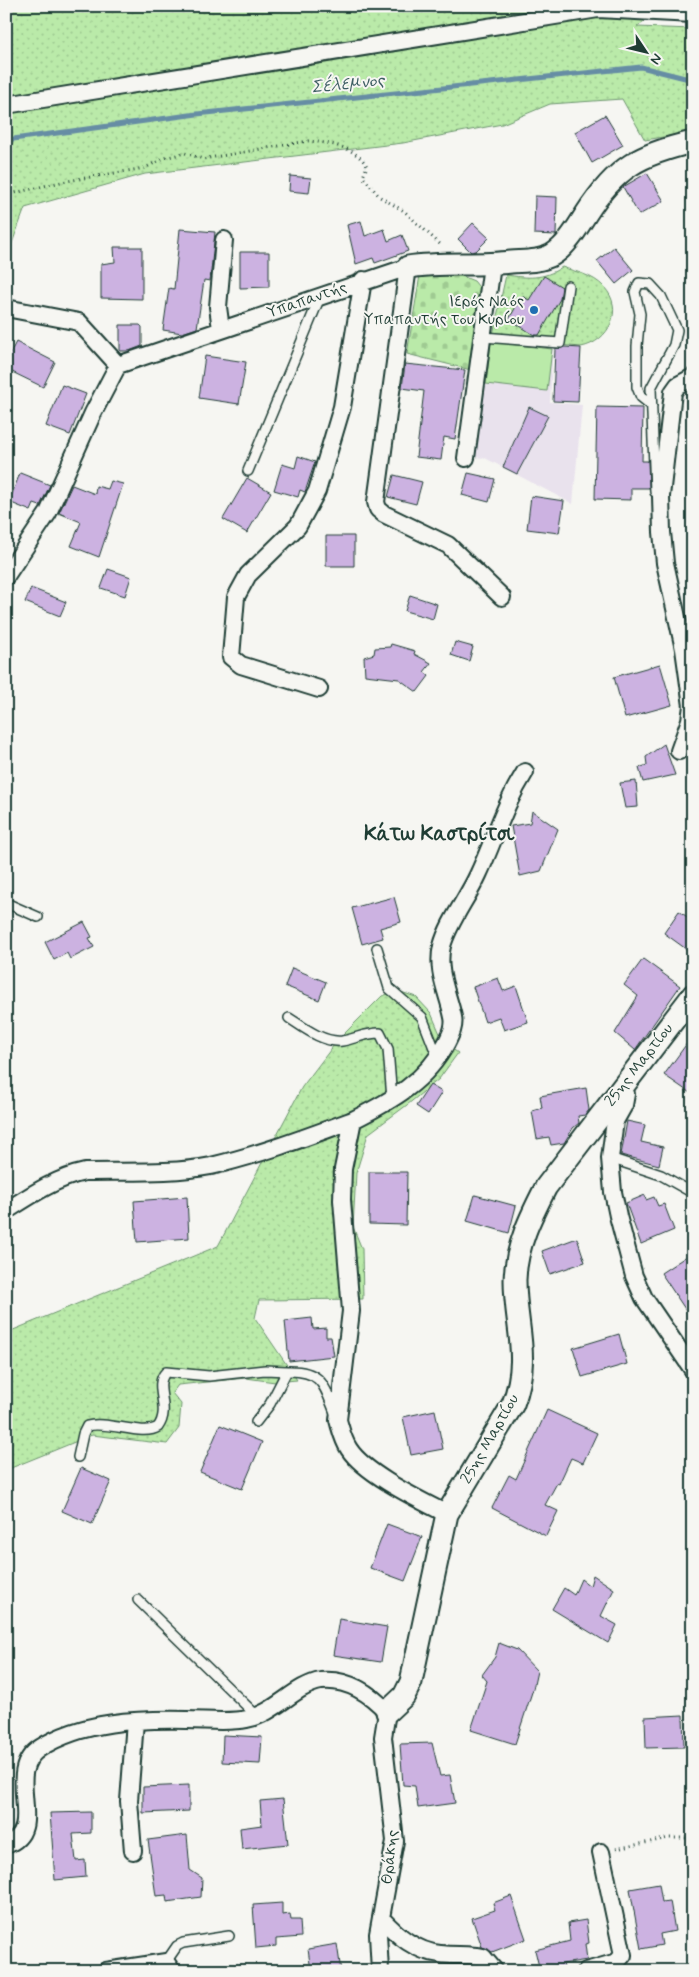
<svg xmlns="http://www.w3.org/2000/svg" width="699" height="1977" font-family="Mynerve,sans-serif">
	<defs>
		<pattern id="green-dots" width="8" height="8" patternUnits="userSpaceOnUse" patternTransform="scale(1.25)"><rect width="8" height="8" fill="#baeaa9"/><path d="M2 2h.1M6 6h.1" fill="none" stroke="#9fca92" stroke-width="1.8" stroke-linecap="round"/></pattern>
		<pattern id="cemetery-stones" width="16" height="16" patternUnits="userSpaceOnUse" patternTransform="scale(1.25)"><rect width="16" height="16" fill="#baeaa9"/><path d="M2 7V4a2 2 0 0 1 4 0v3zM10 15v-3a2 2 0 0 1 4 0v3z" fill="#9fca92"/></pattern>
	</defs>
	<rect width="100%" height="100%" fill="#f6f6f2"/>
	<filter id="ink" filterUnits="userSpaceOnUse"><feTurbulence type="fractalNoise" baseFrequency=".02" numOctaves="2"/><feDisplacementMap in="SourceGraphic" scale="10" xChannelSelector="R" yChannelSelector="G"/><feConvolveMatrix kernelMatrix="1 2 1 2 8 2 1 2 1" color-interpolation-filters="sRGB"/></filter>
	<g filter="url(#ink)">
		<path fill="#e9e2ed" d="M492 339 553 346 550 402 582 405 573 504 485 458 473 457Z"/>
		<path fill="url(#green-dots)" stroke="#6c946e" d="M6 6H667L637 27 693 29V132L645 140 622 99 550 104 502 124 403 143 145 174 25 208 8 254 6 251Z
			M562 267C576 272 593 275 604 287 625 309 609 342 581 347L492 339 506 275C527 278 543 280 562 267Z
			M398 991 416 997 431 1013 444 1043 458 1053 439 1079 407 1105 368 1134 356 1173 353 1227 362 1249 363 1299 259 1300 255 1318 297 1380 275 1382 246 1378 178 1385 172 1393 181 1404 179 1428 167 1444 92 1435 6 1470V1333L218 1246 302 1087 337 1041 382 996Z"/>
		<path fill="url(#cemetery-stones)" stroke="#6c946e" d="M457 274 474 281 483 292 471 370 407 354 420 275Z"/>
		<path fill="#baeaa9" stroke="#6c946e" d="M491 342 552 349 547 391 486 384Z"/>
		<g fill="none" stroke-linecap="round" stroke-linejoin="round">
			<path stroke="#668da4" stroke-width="5" d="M6 140 197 114 641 67 693 80"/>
		</g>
		<path fill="#ccb2e1" stroke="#1f3d34" d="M605 115 623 145 592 163 575 132Z
			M647 173 664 201 639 215 623 187Z
			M290 176 311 178 309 193 289 191Z
			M535 196 557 197 556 235 534 234Z
			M361 221 365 236 384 229 388 241 402 235 408 251 375 263 373 258 356 264 347 225Z
			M473 223 489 238 476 251 471 252 458 239Z
			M180 229 215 232 210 281 204 280 197 328 182 333 163 330 169 288 174 289Z
			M114 247H142V299L101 298V264L115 262Z
			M614 247 633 270 616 284 597 261Z
			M240 252H269V287L240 288Z
			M544 276 562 287 560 299 539 335H534L509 319 522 296 529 300Z
			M120 325H140L142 327V346L129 351H120Z
			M16 342 55 362 43 387 6 369V361Z
			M565 347 581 348 578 402 553 401 555 349Z
			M205 356 246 362 239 404 199 398Z
			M405 364 465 370 455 439 444 437 441 460 416 457 424 391 402 388Z
			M62 385 86 394 70 435 46 426Z
			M529 407 548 416 517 474 503 467Z
			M597 407 643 408 642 461H648L649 488H631V500L595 499Z
			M298 456 315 462 305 492 300 490 298 497 274 490 282 464 295 468Z
			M20 473 50 485 40 506 34 504 31 511 9 502Z
			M468 473 495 479 489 502 462 495Z
			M394 475 422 482 416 504 388 497Z
			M247 478 271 492 247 533 223 519Z
			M111 481 123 484 99 557 71 546 81 522 59 513 72 485 95 494 96 486 108 489Z
			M531 496 564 501 559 533 527 529Z
			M326 536H354V566H326Z
			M108 569 131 577 125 596 101 588Z
			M31 588 66 602 60 616 25 602Z
			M410 595 437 604 433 619 405 611Z
			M455 642 473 647 469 661 451 655Z
			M391 644 415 651 414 654 431 663 424 672 429 676 417 692 399 679 365 675 364 657 374 654 375 648 390 647Z
			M660 664 672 705 625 718 614 677Z
			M664 744 675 775 643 782 639 768 647 765 646 757Z
			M636 781 638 807 625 808 620 783Z
			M532 811 558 829 541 871 520 876 511 826 530 823Z
			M394 897 401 922 380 928 383 938 362 944 352 908Z
			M679 911 693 921V954L664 933Z
			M84 922 92 937 89 938 94 947 70 959 67 953 54 960 45 942Z
			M643 959 680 986 635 1050 615 1033 638 996 624 985Z
			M292 968 326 982 319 1000 285 986Z
			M498 978 503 991 516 986 528 1022 504 1030 499 1017 485 1022 473 987Z
			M693 1035V1095L664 1075Z
			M430 1085 442 1092 428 1114 416 1106Z
			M586 1088 589 1110 585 1115 578 1116 579 1123 573 1128 564 1143 551 1145 549 1137 537 1139 532 1111 542 1108 540 1096Z
			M627 1121 645 1125 641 1142 663 1147 659 1165 621 1155Z
			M369 1172H407L406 1225 369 1224Z
			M475 1195 516 1206 509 1233 467 1221Z
			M645 1195 646 1200 654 1197 658 1206 664 1204 674 1230 641 1244 626 1203Z
			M187 1197 189 1238 137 1242 134 1201Z
			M577 1238 585 1262 550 1274 542 1251Z
			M693 1252V1321L661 1273Z
			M312 1318 313 1329 326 1328V1337H331L334 1356 289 1361 285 1321Z
			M619 1334 627 1364 582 1377 573 1348Z
			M435 1410 443 1449 411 1455 403 1417Z
			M547 1410 597 1433 583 1463 571 1458 559 1484 557 1483 545 1505 558 1511 546 1536 492 1508 509 1475 516 1479Z
			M220 1425 262 1442 242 1489 200 1472Z
			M81 1468 111 1481 92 1524 62 1511Z
			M387 1524 422 1537 405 1581 370 1568Z
			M593 1575 614 1589 601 1616 617 1625 608 1643 552 1609 564 1588 574 1595 581 1579 590 1586Z
			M339 1619 387 1627 381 1662 333 1655Z
			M499 1643 517 1650 537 1671 533 1689 515 1744 471 1730 487 1681 482 1675 495 1657Z
			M683 1715 684 1747 646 1748 645 1717Z
			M223 1735 262 1737 260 1764 222 1762Z
			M432 1743 440 1776 450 1775 455 1803 418 1808 415 1786 403 1785 400 1744Z
			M189 1785V1811L143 1813V1787Z
			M283 1799 288 1844 242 1849 240 1828 262 1825 260 1801Z
			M91 1812V1833L73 1834 76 1861 85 1860 86 1877 55 1880 50 1813Z
			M187 1835 190 1870 202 1878 201 1897 167 1902 166 1895 156 1896 148 1840Z
			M659 1884 662 1902 670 1901 675 1931 660 1934 662 1945 641 1949 630 1889Z
			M511 1896 526 1939 492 1952 482 1947 472 1918 495 1910 493 1903Z
			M282 1903V1915L290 1914 291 1920H300L301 1937 276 1939V1946L256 1948 253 1905Z
			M586 1920 589 1943 585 1944 587 1960 563 1964 565 1971H540L535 1950 570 1941 568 1923Z
			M337 1944 341 1971H311L308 1949Z"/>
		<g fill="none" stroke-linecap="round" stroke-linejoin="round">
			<defs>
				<path id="service" d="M483 337 560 343 568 286
					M652 406 641 397 637 387V346L640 314 635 292 639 283 650 284 661 296 677 330 674 345 651 388 655 492
					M248 471 320 297
					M6 903 38 917
					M377 948 389 988 422 1017 438 1058
					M289 1018C303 1027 323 1043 342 1041 355 1039 365 1033 380 1033L388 1049 392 1099
					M610 1158 661 1175 693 1193
					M256 1422 270 1404 287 1371C323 1370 324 1386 336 1415
					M78 1457 83 1434 87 1426C107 1420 143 1437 158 1427 172 1408 152 1386 166 1372L209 1376 265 1370 287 1371
					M138 1600 257 1716
					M166 1962 177 1946 183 1943 229 1936"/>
				<path id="minor" d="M6 105 598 9 693 14
					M6 308 79 322 118 365
					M221 329 218 307 224 240
					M466 458 492 265
					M6 576 48 513 93 413 118 365 408 267 376 502 378 509 384 514 448 545 502 597
					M319 689 241 665 231 657 236 597 248 575 298 526 317 491 342 407 363 280
					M679 751 690 720 692 706 684 649 665 563 662 532 661 496 673 392 678 385 693 377
					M622 1088 626 1094 624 1105 615 1121 610 1158 613 1192 618 1216 634 1276 644 1298 693 1370
					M6 1211C31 1195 56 1178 85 1172 126 1171 170 1174 211 1166 259 1155 307 1137 353 1120
					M447 1514C420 1500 365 1474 349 1449 343 1440 341 1430 338 1420L351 1311 342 1200 343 1169 353 1120C391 1101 427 1081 447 1042 451 1034 455 1026 453 1017 448 993 436 971 442 946 449 921 467 899 478 875 495 839 503 807 525 772
					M6 1845C49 1830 1 1773 40 1748 82 1721 138 1719 187 1720 206 1720 228 1723 247 1719 274 1714 296 1685 321 1681 347 1678 371 1694 387 1712L383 1737 395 1841 378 1934 380 1971
					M133 1851 129 1801 135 1721
					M382 1919C398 1936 415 1951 440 1954 454 1956 469 1954 483 1957L495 1971
					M106 1971 166 1962 172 1971
					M586 1971 617 1962 623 1955 601 1852"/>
				<path id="tertiary" d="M408 267C442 262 477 266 511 262 525 261 539 262 552 255 567 246 577 228 586 214 616 167 640 154 693 142
					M387 1712 404 1696 411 1682 447 1514 513 1404C531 1357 515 1326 515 1280 516 1246 531 1216 546 1187L693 995"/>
			</defs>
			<use href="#service" stroke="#1f3d34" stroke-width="12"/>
			<use href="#minor" stroke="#1f3d34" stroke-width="20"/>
			<use href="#tertiary" stroke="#1f3d34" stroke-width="25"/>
			<path stroke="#1f3d34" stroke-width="3" stroke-dasharray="1 4" stroke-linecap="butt" d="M6 195 61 182 145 168 164 158 185 153 203 159 308 141C330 143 354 146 367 166L363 177 380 197 404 211 442 246
				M616 1849 669 1838H693"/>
			<use href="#service" stroke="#f6f6f2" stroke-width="9"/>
			<use href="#minor" stroke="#f6f6f2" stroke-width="16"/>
			<use href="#tertiary" stroke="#f6f6f2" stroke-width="21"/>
		</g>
	</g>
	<circle fill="#1f6fb2" stroke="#f6f6f2" stroke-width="2" cx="534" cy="310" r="5"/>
	<g text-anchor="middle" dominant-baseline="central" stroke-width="4" stroke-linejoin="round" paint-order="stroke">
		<g font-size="16" fill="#1f3d34" stroke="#f6f6f2">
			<text transform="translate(307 300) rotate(-19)">Υπαπαντής</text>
			<text transform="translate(639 1065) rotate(-52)">25ης Μαρτίου</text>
			<text transform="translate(490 1439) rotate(-60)">25ης Μαρτίου</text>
			<text transform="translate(390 1857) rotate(-84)">Θράκης</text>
		</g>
		<g font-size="16" fill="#1f3d34" stroke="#f6f6f2" text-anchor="end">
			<text x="524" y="301">Ιερός Ναός<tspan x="524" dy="18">Υπαπαντής του Κυρίου</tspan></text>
		</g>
		<g font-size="18" font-style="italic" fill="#3d5e63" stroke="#f6f6f2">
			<text transform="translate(348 84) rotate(-6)">Σέλεμνος</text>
		</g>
		<g font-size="21" font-weight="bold" fill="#1f3d34" stroke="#f6f6f2">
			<text x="439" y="834">Κάτω Καστρίτσι</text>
		</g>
	</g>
	<rect width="699" height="1977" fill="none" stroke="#f6f6f2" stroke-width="25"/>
	<rect x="12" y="12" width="674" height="1952" fill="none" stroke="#1f3d34" stroke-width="2" filter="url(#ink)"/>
	<g transform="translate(646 52) rotate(125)" stroke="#f6f6f2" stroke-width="4" paint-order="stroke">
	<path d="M0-4L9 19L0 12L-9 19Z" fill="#1f3d34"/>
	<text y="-8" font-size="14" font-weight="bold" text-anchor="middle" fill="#1f3d34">N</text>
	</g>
</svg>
